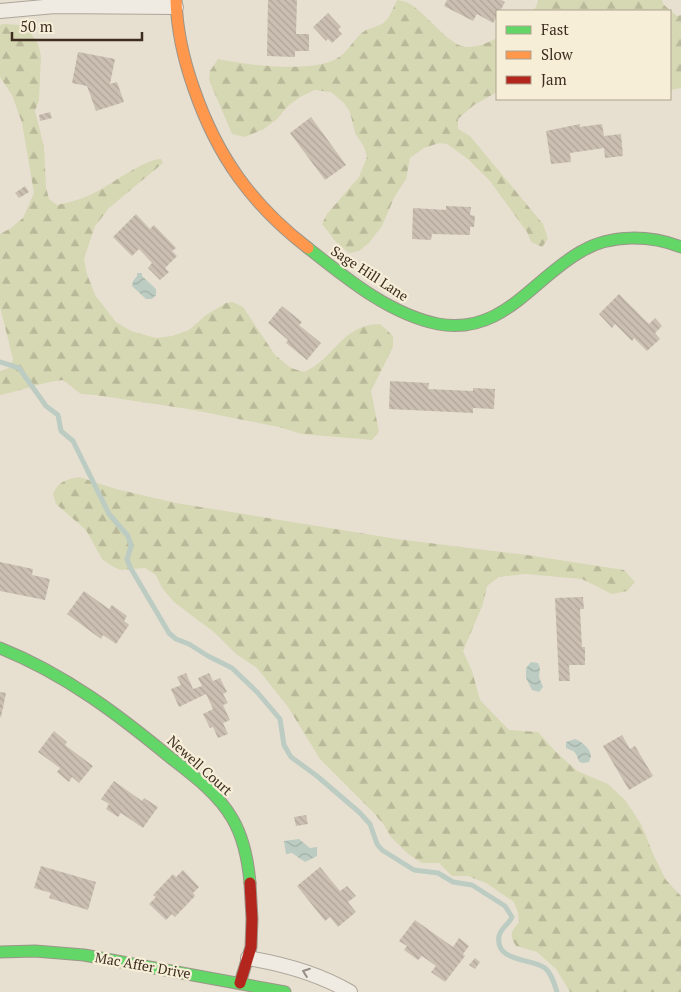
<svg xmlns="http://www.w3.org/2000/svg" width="681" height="992" font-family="'PT Serif',serif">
	<defs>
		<pattern id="forest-firs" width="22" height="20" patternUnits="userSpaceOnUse" patternTransform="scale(1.25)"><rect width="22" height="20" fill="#d6d7b3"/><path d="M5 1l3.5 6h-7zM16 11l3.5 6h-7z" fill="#b9b99a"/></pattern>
		<pattern id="water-waves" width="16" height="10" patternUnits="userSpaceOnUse" patternTransform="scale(1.25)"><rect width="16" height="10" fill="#bcccc2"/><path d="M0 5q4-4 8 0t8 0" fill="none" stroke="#a2b0a6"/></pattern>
		<pattern id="building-back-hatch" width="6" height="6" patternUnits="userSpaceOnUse" patternTransform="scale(1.25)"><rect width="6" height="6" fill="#cbbfb2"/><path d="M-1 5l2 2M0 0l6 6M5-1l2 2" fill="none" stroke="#afa499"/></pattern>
	</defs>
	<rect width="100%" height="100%" fill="#e7e0d1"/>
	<path fill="url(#forest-firs)" d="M397 0C401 1 405 1 408 3 425 11 449 47 467 47 479 47 487 43 497 38V92L474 105 458 119V129L470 136 543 224 548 239 542 247 531 242 527 232 490 181 468 159 447 144 439 143 424 148 410 158 406 179 394 198 382 226 369 243 359 251 349 253 336 242 322 224 327 214 359 177 367 157 364 147 355 133 350 112 344 103 331 92 315 90 300 97 288 106 277 119 264 129 245 137 232 134 209 80 210 71 218 59C245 65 311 73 336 59 348 53 354 37 366 30 370 28 376 27 380 25 389 21 393 8 397 0Z
		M538 0H662L663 4 677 16 681 15V88L670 90V11H533L537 5Z
		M3 24 20 25 30 32 38 44 41 56 39 100 35 111 44 147 46 187 49 199 57 205C72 202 85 198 98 191 113 183 145 159 161 159L163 163 109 208 95 226 84 259 87 274 95 295 116 322 131 331 156 338 172 336 189 330 206 315 226 303 233 302 243 307 275 355 291 368 304 372C335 359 340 325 380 324L393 336V347L371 391 379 432 372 440 302 434 279 427 188 409 95 395 81 394 63 380C42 382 21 391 0 395V371L9 368 13 359 0 307V234L11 228 23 218 34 193 22 123 12 95 0 77V25Z
		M79 477 116 489 176 503 397 539 527 555 624 570 635 582 627 591 612 594 582 579 525 574 499 577 487 586 483 604 463 651 472 671 480 700 509 730 538 732 554 750 577 771 608 784 625 800 641 824 654 856 666 880 681 896V992H570L556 969 537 952 516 946C509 935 511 931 519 922L518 913 514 902 486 883 468 876H452L439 863H422L408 854 391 837 384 825 373 812 320 759 288 707 257 668 236 654 215 633 174 602 162 588 156 575 145 568 120 570 110 565 102 559 86 530 56 504 53 494C59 481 65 480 79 477Z"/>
	<path fill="url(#water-waves)" d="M137 273H142V276L156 289V295L152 299H146L132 286 133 281 137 276Z
		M531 662 538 663 540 668 539 677 543 687 539 692 532 690 526 678V668Z
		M575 739C582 742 590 748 591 756L589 762C574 766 581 756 573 751 571 750 568 749 566 748V742Z
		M299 839 310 848 317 847V856L305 862 292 853 286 854 284 841Z"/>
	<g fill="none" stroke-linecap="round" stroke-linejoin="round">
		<path stroke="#bcccc2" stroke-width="5" d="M0 362 19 368 46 406 58 415 61 431 73 441 109 514 128 536 131 546 127 559 130 567 169 633 176 639 189 644 208 656 232 668 257 692 280 719 284 745 291 757 317 776 359 812 370 824 377 844 382 850 414 870 438 873 453 882 472 885 505 906 512 917C509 924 501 928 499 936 495 962 530 958 545 968 552 974 554 983 557 992"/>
	</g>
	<path fill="url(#building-back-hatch)" d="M268 0H297L296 34H309V51H295V57L267 56Z
		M447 0H501L505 2 500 11H497V16L493 23 477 14 473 21 444 6Z
		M328 13 341 27 338 30 342 34 332 43 328 39 326 41 313 27Z
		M78 52 115 59 110 84 117 82 124 102 96 111 87 86 72 83Z
		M50 112 52 118 40 121 39 115Z
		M311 117 346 165 325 180 290 133Z
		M580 124V127L602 124 604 136 621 134 623 156 605 158 604 148 570 153 571 162 551 164 546 131Z
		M25 186 29 192 19 198 15 193Z
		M446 206 471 207 470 215 475 216 474 227H470V235L432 234 431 240 412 239 413 208 446 210Z
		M136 214 150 229 154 225 176 248 172 251 177 256 165 268 169 272 160 280 148 268 152 263 139 249 132 256 113 237Z
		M619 294 649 324 655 318 662 326 655 333 660 339 647 351 634 338 632 341 615 324 612 328 599 314Z
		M282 306 302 322 299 325 321 343 307 360 286 343 288 340 268 323Z
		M390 381 429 383 428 389 473 391V388L495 389 494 409 473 408V413L389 409Z
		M0 562 33 569 32 575 50 579 45 600 0 591Z
		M84 591 109 609 112 605 127 616 124 621 129 625 116 644 103 635 101 639 67 614Z
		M583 597 584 609H580L582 647H585V665H569L570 681H559L555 598Z
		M186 673 193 689 202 686 198 678 209 673 213 681 220 678 227 692 223 694 228 703 223 705 230 720 223 723 228 734 218 738 213 727 210 728 203 714 213 709 206 694 179 707 171 689 181 685 177 677Z
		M0 692 6 693 1 717H0Z
		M54 731 67 742 65 745 93 766 79 783 72 777 69 782 57 772 60 768 38 752Z
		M622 735 630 749 635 746 653 776 629 790 603 746Z
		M114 781 142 801 144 798 158 807 143 828 121 813 118 817 106 809 109 804 101 799Z
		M306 815 308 824 296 826 294 817Z
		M41 866 96 882 88 910 49 898 51 893 34 888Z
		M320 867 340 891 347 886 356 896 348 902 356 912 338 927 330 917 325 921 297 886Z
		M183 870 199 887 193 893 195 896 175 917 172 914 166 920 149 904 156 897 153 895 173 874 176 877Z
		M415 920 453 947 459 938 469 946 463 954 465 956 445 982 431 972 436 966 422 956 418 960 404 950 407 946 399 941Z
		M475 958 480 962 475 969 469 965Z"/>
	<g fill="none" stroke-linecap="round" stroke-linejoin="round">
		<defs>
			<path id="street" d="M0 11 55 6 176 7
				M248 958C284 964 318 973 350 992"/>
			<path id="fast" d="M308 248C346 278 389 314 438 324 503 336 533 278 582 251 611 234 650 235 681 247
				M0 648C65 674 119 715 172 759 194 776 218 794 232 818 244 838 248 860 250 883
				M0 952 35 951 84 955 285 992"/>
			<path id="slow" d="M176 0C177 31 184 61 194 89 217 156 252 205 308 248"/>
			<path id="jam" d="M240 983 251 947 252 919 250 883"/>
		</defs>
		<use href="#street" stroke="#ada599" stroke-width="16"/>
		<use href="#fast" stroke="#9c958a" stroke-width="13"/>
		<use href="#slow" stroke="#9c958a" stroke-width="13"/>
		<use href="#jam" stroke="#9c958a" stroke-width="13"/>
		<use href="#street" stroke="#efebe3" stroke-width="14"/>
		<use href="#fast" stroke="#63d668" stroke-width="11"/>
		<use href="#slow" stroke="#ff974d" stroke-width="11"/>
		<use href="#jam" stroke="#b3261e" stroke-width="11"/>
	</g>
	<defs><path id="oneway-chevron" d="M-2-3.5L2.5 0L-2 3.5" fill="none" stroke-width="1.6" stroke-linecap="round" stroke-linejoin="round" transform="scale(1.25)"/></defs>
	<use stroke="#968c82" href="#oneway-chevron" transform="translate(306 972) rotate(-160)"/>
	<g text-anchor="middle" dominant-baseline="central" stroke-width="4.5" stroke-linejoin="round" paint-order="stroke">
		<g font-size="14" fill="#3d2e20" stroke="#f7eed8">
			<text transform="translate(370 273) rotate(33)">Sage Hill Lane</text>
			<text transform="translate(200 765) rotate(42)">Newell Court</text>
			<text transform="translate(143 965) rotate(10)">Mac Affer Drive</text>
		</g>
	</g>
	<rect x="496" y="10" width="175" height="90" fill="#f7eed8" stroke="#ada18e"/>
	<rect x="506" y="26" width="25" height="8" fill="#63d668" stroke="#ada18e"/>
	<text x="541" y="35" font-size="15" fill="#3d2e20">Fast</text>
	<rect x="506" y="51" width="25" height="8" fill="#ff974d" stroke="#ada18e"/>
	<text x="541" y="60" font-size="15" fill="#3d2e20">Slow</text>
	<rect x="506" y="76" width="25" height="8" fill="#b3261e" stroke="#ada18e"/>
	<text x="541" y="85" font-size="15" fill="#3d2e20">Jam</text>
	<path d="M12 32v8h130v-8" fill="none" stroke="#3d2e20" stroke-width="2.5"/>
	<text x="20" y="32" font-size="15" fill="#3d2e20" stroke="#f7eed8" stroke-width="4" paint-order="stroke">50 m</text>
</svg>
